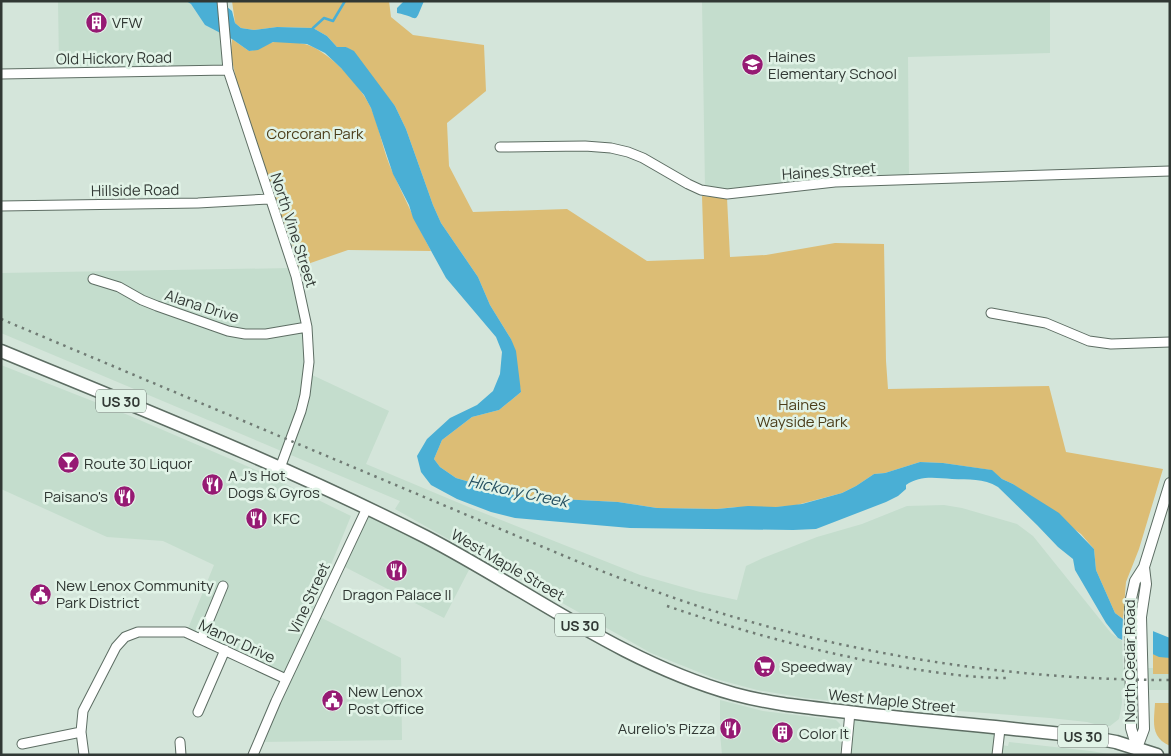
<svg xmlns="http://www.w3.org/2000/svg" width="1171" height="756" font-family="Manrope,sans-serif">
	<rect width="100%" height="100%" fill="#d4e5da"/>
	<path fill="#c4ddcd" d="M58 1H186L191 4 205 25 221 33 226 68 59 66Z
		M702 1H1050V53L908 57 909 178 726 192 705 188Z
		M291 268 305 329 310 374 389 411 366 464 471 508 640 575 700 592 737 600 746 566 763 558 817 537 862 524 907 506 944 505 962 508 1017 524 1033 536 1111 633 1122 641 1123 668H1170V690H1121L1122 703 1119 719 1110 726H1102L1087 722 1050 718 945 710 944 713 805 698 757 690 716 679 651 653 395 509 400 501 1 333V273Z
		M1 365 128 415 263 473 351 516 283 681 185 636 214 565 163 541 107 537 1 489Z
		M368 511 472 564 444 618 341 565Z
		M318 616 401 658 402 740 260 742Z
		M720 700 763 711 836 720 840 724 842 730 840 755H722L720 733Z
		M852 715 998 730 995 755H848Z
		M1009 742 1091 751 1114 755H999L1001 745 1008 746Z"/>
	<path fill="#dcbd75" d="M232 1H389L391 17 413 35 484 45 486 91 447 123 449 166 473 212 567 209 647 261 704 259 702 196 727 198 730 257 766 255 835 243 884 244 886 361 888 389 1049 386 1066 452 1163 469 1139 549 1126 582 1123 619 1115 613 1096 570 1094 549 1081 534 1013 484 1002 479 991 470 943 463 920 462 885 473 874 474 856 486 842 493 793 506 776 507H736L717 509 657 508 618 502 521 497 456 478 440 467 434 459 442 440 472 417 499 410 521 392 511 339 490 305 478 277 441 223 433 205 406 129 395 106 346 47H337L327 36 313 28 277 27 254 30 241 28 235 23Z
		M232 39 249 51C258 50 266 43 274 42 283 41 300 42 308 45 331 53 361 86 371 108 380 129 383 152 393 173 405 199 417 225 431 251L348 250 299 267 292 243 277 209 239 93 231 55Z
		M1153 654 1170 658V674H1153Z
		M1155 703H1170V746C1150 737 1154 722 1155 703Z"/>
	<path fill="#4aafd5" d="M186 1H220L232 11 235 23 241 28 254 30 277 27 313 28 327 36 337 47H346L354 51 395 106 406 129 433 205 441 223 478 277 490 305 511 339 516 351 521 392 499 410 472 417 442 440 434 459 440 467 456 478 521 497 618 502 657 508 717 509 748 506 776 507 802 504 842 493 856 486 874 474 885 473 920 462 943 463 992 470 1002 479 1013 484 1059 513 1094 549 1096 570 1115 613 1123 619 1170 638V658L1159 657 1118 638 1106 623 1075 570 1073 559 1058 547 1037 525 998 487C983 478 969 480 952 479 936 478 920 475 906 485V489L898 496 886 502 816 529 793 530 630 528 515 518 491 512 457 499 431 485 421 472 417 456 427 439 450 418 477 405 493 391 500 374 502 352 496 337 446 278 413 218 409 205 393 174 371 108 364 95 341 68 325 53 307 44 273 42 258 50 249 51 232 39 205 25 191 4Z
		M404 1H424C413 27 420 17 397 13V8Z"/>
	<path fill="#d4e5da" d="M1123 616 1153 627V657L1122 643Z"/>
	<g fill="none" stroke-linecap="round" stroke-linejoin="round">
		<path stroke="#4aafd5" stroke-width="2.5" d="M313 28 324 18 333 21 345 1"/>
		<defs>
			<path id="minor" d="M222 1 228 70 296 276 307 327 309 362 305 395 301 411 280 468
				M1 74 228 70
				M500 147 585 146 611 148 628 152 643 158 688 184 701 190 727 194 835 182 1170 171
				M1 206 198 203 269 199
				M93 279 119 287 142 300 157 306 228 331 245 334H266L307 327
				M991 313 1046 323 1089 341 1111 344 1170 342
				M201 639 223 586
				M198 712 225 650
				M180 742 181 755
				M22 744 81 732
				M84 755 81 732 83 711 116 647 125 637 138 632H185L286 679
				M253 755 276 701 367 508
				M846 755 850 712
				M997 755 1000 729"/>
			<path id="tertiary" d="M1137 748 1131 728 1130 603 1135 581 1144 567 1170 483
				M1137 748 1144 729 1141 617 1146 584 1144 567"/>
			<path id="primary" d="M1 351C144 410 288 467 426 537 528 590 622 663 734 694 774 705 815 708 856 713 934 722 1012 728 1089 737L1116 742 1157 755"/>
		</defs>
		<use href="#minor" stroke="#5d6d63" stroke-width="11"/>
		<use href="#tertiary" stroke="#5d6d63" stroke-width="12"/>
		<use href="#primary" stroke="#5d6d63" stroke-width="15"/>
		<use href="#minor" stroke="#fff" stroke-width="9"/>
		<use href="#tertiary" stroke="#fff" stroke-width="10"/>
		<use href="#primary" stroke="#fff" stroke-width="12"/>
		<path stroke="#707b74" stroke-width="2.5" stroke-dasharray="2.5 5" stroke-linecap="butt" d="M1 319 574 560C616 577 658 593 701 607 853 655 1010 680 1170 680
			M667 606C738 630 810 650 884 664 925 671 966 678 1008 678"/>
	</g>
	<defs>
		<symbol id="building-disc" viewBox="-11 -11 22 22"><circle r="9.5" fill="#961a73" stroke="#e1f3e7"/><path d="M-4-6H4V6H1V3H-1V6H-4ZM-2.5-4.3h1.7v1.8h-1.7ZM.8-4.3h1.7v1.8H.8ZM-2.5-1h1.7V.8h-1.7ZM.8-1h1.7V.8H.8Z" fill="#fff"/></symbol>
		<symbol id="school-disc" viewBox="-11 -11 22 22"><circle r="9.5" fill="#961a73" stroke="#e1f3e7"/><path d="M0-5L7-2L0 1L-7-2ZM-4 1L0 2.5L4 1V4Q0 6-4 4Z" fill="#fff"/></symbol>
		<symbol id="bar-disc" viewBox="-11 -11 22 22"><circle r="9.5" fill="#961a73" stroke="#e1f3e7"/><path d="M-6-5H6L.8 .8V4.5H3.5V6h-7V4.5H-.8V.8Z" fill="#fff"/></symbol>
		<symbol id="restaurant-disc" viewBox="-11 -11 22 22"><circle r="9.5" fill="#961a73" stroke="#e1f3e7"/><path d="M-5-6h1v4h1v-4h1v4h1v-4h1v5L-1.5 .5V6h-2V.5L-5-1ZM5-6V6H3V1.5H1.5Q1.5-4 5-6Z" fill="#fff"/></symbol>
		<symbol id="civic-disc" viewBox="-11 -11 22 22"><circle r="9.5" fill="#961a73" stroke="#e1f3e7"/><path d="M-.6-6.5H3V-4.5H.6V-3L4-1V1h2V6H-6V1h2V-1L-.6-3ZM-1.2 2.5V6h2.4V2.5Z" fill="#fff"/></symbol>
		<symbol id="supermarket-disc" viewBox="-11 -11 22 22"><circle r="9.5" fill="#961a73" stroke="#e1f3e7"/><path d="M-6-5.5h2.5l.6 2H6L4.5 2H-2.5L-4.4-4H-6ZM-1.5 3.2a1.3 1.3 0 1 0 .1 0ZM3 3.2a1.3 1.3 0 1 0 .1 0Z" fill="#fff"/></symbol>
	</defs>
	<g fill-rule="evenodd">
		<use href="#building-disc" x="84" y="10" width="25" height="25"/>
		<use href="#school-disc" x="740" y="52" width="25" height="25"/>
		<use href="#bar-disc" x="56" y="450" width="25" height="25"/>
		<use href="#restaurant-disc" x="200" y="472" width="25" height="25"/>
		<use href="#restaurant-disc" x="112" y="484" width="25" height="25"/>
		<use href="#restaurant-disc" x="244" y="506" width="25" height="25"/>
		<use href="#restaurant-disc" x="384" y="558" width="25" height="25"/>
		<use href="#civic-disc" x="28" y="582" width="25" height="25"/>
		<use href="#supermarket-disc" x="752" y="654" width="25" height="25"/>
		<use href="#civic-disc" x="320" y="688" width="25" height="25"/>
		<use href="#restaurant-disc" x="718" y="716" width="25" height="25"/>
		<use href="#building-disc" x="770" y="720" width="25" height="25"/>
	</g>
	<g text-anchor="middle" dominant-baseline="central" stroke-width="5" stroke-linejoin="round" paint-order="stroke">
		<g fill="#e1f3e7" stroke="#66706a" stroke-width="1">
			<rect x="96" y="389.5" width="50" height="23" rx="4"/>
			<rect x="555" y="613.5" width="50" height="23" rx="4"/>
			<rect x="1058" y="724.5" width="50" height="23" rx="4"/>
		</g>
		<g font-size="14" font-weight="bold" fill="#313834">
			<text x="121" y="401">US 30</text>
			<text x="580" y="625">US 30</text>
			<text x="1083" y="736">US 30</text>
		</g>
		<g font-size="15" fill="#313834" stroke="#e1f3e7" text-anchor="start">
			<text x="112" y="22">VFW</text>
			<text x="768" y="56">Haines<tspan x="768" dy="17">Elementary School</tspan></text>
			<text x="84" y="463">Route 30 Liquor</text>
			<text x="228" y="475">A J's Hot<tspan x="228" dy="17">Dogs &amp; Gyros</tspan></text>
			<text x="108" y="496" text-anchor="end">Paisano's</text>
			<text x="273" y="518">KFC</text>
			<text x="56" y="585">New Lenox Community<tspan x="56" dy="17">Park District</tspan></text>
			<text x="397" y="594" text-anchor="middle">Dragon Palace II</text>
			<text x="781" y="666">Speedway</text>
			<text x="348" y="691">New Lenox<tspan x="348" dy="17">Post Office</tspan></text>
			<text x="715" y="728" text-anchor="end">Aurelio's Pizza</text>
			<text x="799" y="733">Color It</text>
		</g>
		<g font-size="15" fill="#313834" stroke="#e1f3e7">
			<text transform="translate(114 58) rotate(-1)">Old Hickory Road</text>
			<text transform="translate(829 171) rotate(-4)">Haines Street</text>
			<text transform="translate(135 190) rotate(-1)">Hillside Road</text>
			<text transform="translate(294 230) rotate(72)">North Vine Street</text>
			<text transform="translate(202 306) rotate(18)">Alana Drive</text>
			<text transform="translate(508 565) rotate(30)">West Maple Street</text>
			<text transform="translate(309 598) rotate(-65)">Vine Street</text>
			<text transform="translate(237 641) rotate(25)">Manor Drive</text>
			<text transform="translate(1129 661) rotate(-90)">North Cedar Road</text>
			<text transform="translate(892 701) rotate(6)">West Maple Street</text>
		</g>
		<g font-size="15" fill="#4b3d1a" stroke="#e1f3e7">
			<text x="315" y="133">Corcoran Park</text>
			<text x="802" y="404">Haines<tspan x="802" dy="17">Wayside Park</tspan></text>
		</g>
		<g font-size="16" font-style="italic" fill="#255061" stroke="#e1f3e7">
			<text transform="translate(518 491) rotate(12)">Hickory Creek</text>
		</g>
	</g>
	<rect width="1171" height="756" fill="none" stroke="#313834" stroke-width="5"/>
</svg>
